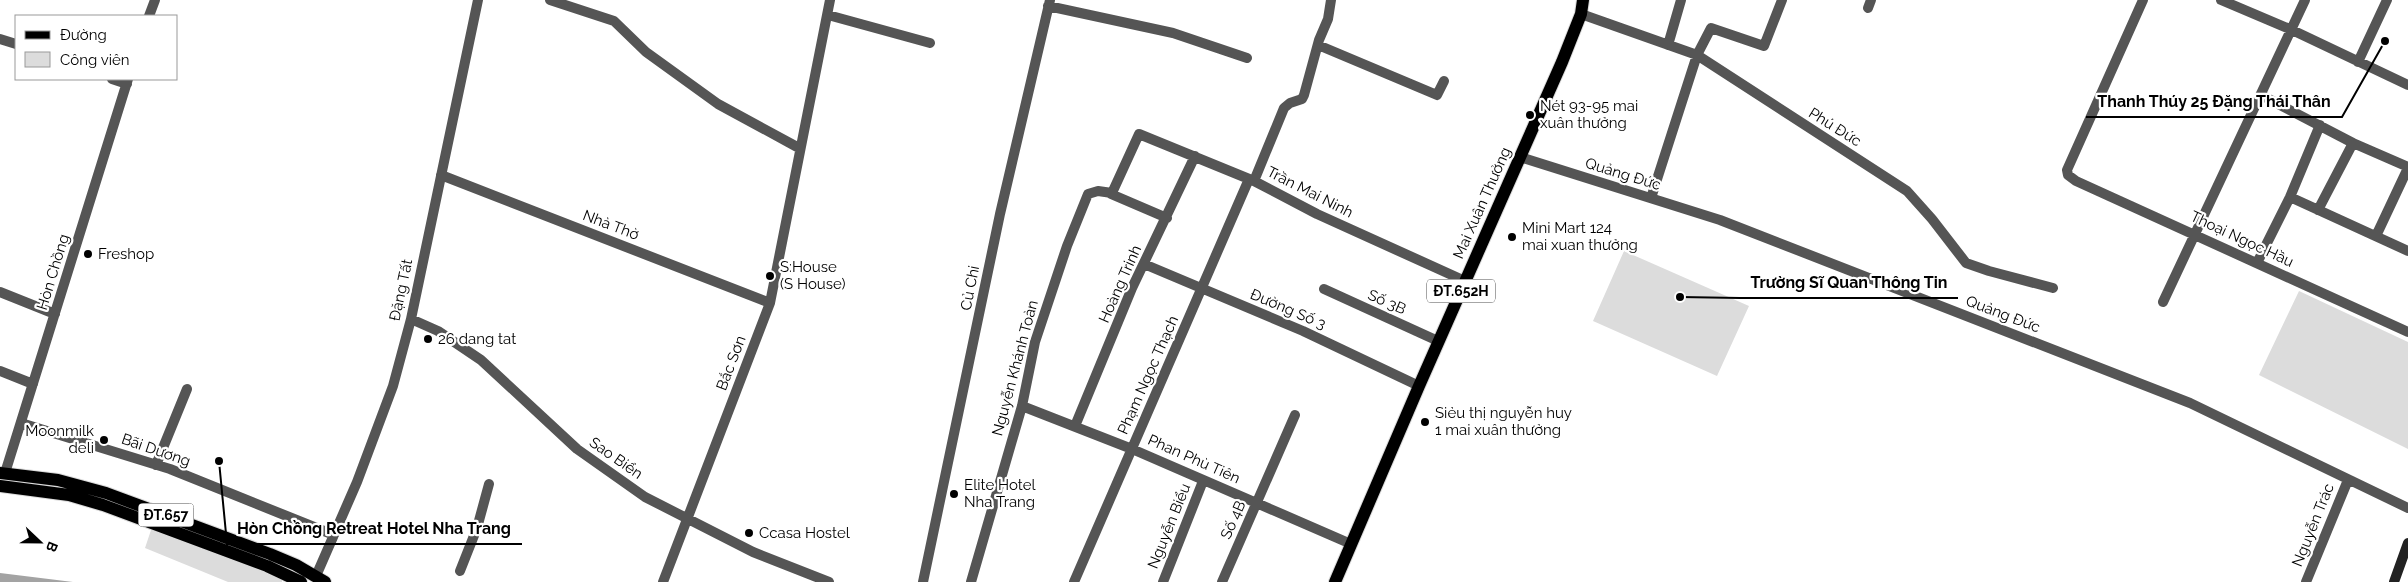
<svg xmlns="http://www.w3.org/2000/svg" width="2408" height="582" font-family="Raleway,sans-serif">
	<rect width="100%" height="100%" fill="#fff"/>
	<path fill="#dcdcdc" d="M1624 251 1749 306 1717 376 1593 321Z
		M2299 291 2408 342V449L2259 375Z
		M152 527 282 579V582H228L145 548Z"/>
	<path fill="#a3a3a3" d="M0 573 73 582H0Z"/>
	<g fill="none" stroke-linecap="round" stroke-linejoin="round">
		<defs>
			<path id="primary" d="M0 473 58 480 106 493 270 554 296 565 325 582
				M0 486 69 495 103 505 267 566 301 582
				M1335 582 1419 386 1562 62 1581 14 1583 0"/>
		</defs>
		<use href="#primary" stroke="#dbdbdb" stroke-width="14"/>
		<path stroke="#555" stroke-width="10" d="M550 0 614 21 646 52 718 104 799 148
			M2143 0 2067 170 2068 175 2076 181 2408 332
			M2221 0 2292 30 2408 85
			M1048 6 1173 33 1247 58
			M1868 8 1871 0
			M1581 14 1697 55 1907 191 1932 219 1966 263 1989 271 2053 288
			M828 15 930 43
			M149 16 155 0
			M0 39 16 44
			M1318 45 1437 95 1444 81
			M1668 45 1681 0
			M2358 62 2387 0
			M112 79 127 84
			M2261 95 2353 143 2408 167
			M1520 157 1720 220 2190 403 2408 508
			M441 175 770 303
			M1254 181 1284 108 1290 103 1302 99 1304 95 1319 40 1328 19 1331 0
			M1111 194 1167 218
			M2290 197 2408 251
			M1651 198 1697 55 1711 28 1764 46 1782 0
			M2318 210 2353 143
			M2376 236 2408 168
			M2257 263 2290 197 2320 125
			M1144 264 1303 331 1419 386
			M1324 289 1438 341
			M0 292 55 314
			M2163 302 2305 0
			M411 319 438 331 481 360 577 449 645 497 753 552 829 582
			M0 371 33 384
			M1022 406 1132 449 1351 544
			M21 423 170 469 334 535
			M1075 426 1132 288 1195 156
			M156 465 187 389
			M5 473 128 79
			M460 571 477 528 489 484
			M316 576 357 482 393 386 411 319 478 0
			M663 582 770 303 830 0
			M923 582 1000 214 1050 0
			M971 582 1022 406 1035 342 1067 246 1088 194 1098 191 1112 193 1139 134 1254 181 1317 214 1465 281
			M1074 582 1249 179
			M1163 582 1203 481
			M1222 582 1295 415
			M2306 582 2348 480"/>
		<path stroke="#222" stroke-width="10" d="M2394 582 2408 543"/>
		<use href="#primary" stroke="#000" stroke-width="12"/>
	</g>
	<g fill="#000" stroke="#fff" stroke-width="2">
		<circle cx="1530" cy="115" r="5"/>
		<circle cx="1512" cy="237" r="5"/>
		<circle cx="88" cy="254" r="5"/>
		<circle cx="770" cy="276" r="5"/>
		<circle cx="428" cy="339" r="5"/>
		<circle cx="1425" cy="422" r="5"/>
		<circle cx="104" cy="440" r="5"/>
		<circle cx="954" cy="494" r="5"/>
		<circle cx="749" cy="533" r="5"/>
	</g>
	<g text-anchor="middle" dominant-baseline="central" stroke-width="4.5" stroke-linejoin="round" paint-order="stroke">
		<g fill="#fff" stroke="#4c4c4c" stroke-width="1">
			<rect x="1427" y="279.5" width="68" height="23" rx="4"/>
			<rect x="138.5" y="503.5" width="55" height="23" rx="4"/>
		</g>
		<g font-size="14" font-weight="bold" fill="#000">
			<text x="1461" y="291">ĐT.652H</text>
			<text x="166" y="515">ĐT.657</text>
		</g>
		<g font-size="15" fill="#000" stroke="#fff" text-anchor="start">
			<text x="1540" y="106">Nét 93-95 mai<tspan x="1540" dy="17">xuân thưởng</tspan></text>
			<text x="1522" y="228">Mini Mart 124<tspan x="1522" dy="17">mai xuan thưởng</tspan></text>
			<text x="98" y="254">Freshop</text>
			<text x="780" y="267">S:House<tspan x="780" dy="17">(S House)</tspan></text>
			<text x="438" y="339">26 dang tat</text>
			<text x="1435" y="413">Siẻu thị nguyễn huy<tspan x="1435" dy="17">1 mai xuân thưởng</tspan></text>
			<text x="94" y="431" text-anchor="end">Moonmilk<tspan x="94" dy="17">deli</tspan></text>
			<text x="964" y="485">Elite Hotel<tspan x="964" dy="17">Nha Trang</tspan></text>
			<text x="759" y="533">Ccasa Hostel</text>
		</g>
		<g font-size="15" fill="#000" stroke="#fff">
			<text transform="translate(1835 127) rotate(32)">Phú Đức</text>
			<text transform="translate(1623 174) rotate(17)">Quảng Đức</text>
			<text transform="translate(1310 192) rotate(27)">Trần Mai Ninh</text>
			<text transform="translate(1482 203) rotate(-66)">Mai Xuân Thưởng</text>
			<text transform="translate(611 225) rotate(21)">Nhà Thờ</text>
			<text transform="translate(2242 239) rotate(25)">Thoại Ngọc Hầu</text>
			<text transform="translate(53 272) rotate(-73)">Hòn Chồng</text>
			<text transform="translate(1120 284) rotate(-66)">Hoàng Trinh</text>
			<text transform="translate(970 288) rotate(-79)">Củ Chi</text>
			<text transform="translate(401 290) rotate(-78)">Đặng Tất</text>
			<text transform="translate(1387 302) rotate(24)">Số 3B</text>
			<text transform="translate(1288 309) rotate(23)">Đường Số 3</text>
			<text transform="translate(2003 314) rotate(21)">Quảng Đức</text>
			<text transform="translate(731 363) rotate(-69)">Bắc Sơn</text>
			<text transform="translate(1015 368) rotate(-75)">Nguyễn Khánh Toàn</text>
			<text transform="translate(1148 375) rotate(-66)">Phạm Ngọc Thạch</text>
			<text transform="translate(156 450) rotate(19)">Bãi Dương</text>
			<text transform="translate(616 458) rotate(35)">Sao Biển</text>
			<text transform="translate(1194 459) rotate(24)">Phan Phù Tiên</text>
			<text transform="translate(1233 520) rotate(-66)">Số 4B</text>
			<text transform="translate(2313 525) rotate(-68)">Nguyễn Trác</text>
			<text transform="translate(1169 526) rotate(-68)">Nguyễn Biểu</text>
		</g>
	</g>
	<path fill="none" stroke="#000" stroke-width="2" d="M2385 41L2342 117H2086M1680 297L1740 298H1958M219 461L227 544H522"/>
	<g fill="#000" stroke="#fff" stroke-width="2">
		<circle cx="2385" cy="41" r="5"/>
		<circle cx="1680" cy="297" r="5"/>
		<circle cx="219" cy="461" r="5"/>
	</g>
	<g font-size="16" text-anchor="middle" font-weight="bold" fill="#000" stroke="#fff" stroke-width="4.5" stroke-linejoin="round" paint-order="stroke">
		<text x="2214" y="107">Thanh Thúy 25 Đặng Thái Thân</text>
		<text x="1849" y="288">Trường Sĩ Quan Thông Tin</text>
		<text x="374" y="534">Hòn Chồng Retreat Hotel Nha Trang</text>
	</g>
	<rect x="15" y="15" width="162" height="65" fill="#ffffff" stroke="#999999"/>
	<rect x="25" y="31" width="25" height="8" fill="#000000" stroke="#999999"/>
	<text x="60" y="40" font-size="15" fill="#000000">Đường</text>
	<rect x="25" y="52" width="25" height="15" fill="#dcdcdc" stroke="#999999"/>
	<text x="60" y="65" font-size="15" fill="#000000">Công viên</text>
	<g transform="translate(40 542) rotate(112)" stroke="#ffffff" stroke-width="4" paint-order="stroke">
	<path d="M0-4L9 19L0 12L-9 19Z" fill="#000000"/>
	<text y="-8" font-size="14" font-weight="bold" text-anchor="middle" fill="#000000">B</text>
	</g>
</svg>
